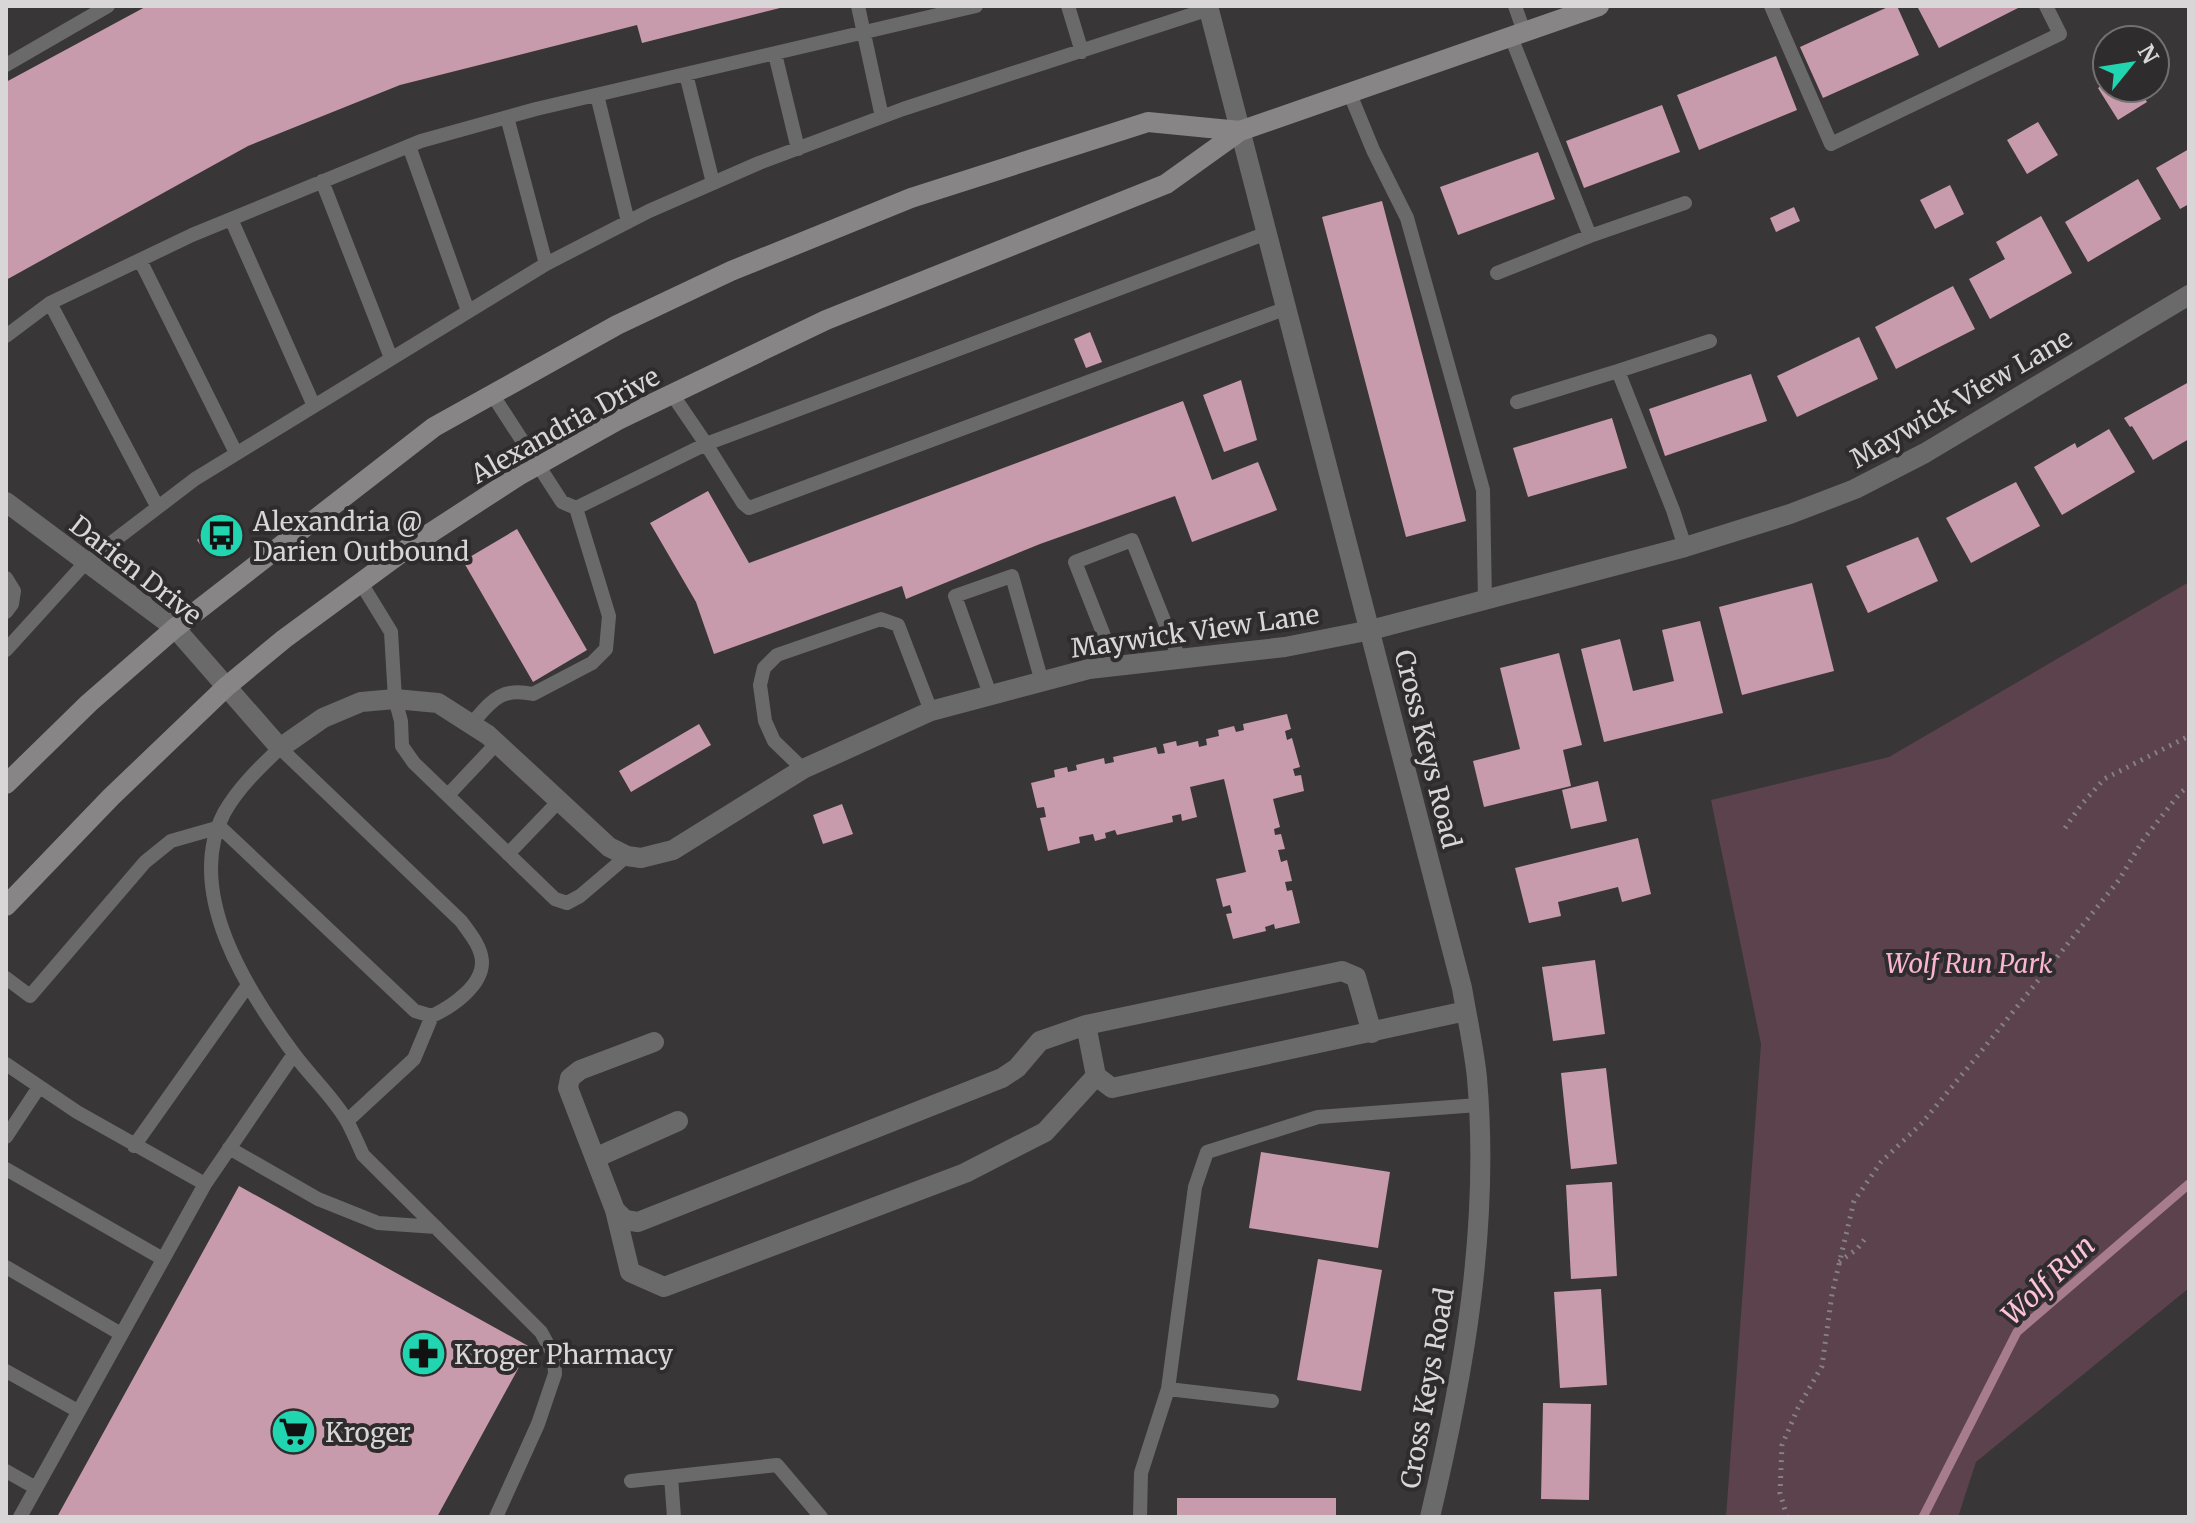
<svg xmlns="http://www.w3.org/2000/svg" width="2195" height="1523" font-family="Merriweather,serif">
	<rect width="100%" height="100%" fill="#393637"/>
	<path fill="#5b424c" d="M2189 582V1288L1976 1462 1958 1517H1726L1761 1044 1711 800 1889 757Z"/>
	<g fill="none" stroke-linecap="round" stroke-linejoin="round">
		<path stroke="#a77c8d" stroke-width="9" d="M1923 1517 2017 1332 2189 1184"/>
	</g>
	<path fill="#c89bac" d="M147 6H784V7L642 43 637 25 400 85 248 146 6 280V82Z
		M1890 6H1897L1919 55 1823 98 1800 47Z
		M1917 6H2022L1939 48Z
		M1776 56 1797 110 1699 150 1677 95Z
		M2107 82V88H2138L2147 102 2118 120 2098 88Z
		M1662 105 1680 152 1584 188 1566 141Z
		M2038 122 2058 155 2027 174 2007 140Z
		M2189 149V204L2180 209 2156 168Z
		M1538 152 1555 199 1458 235 1440 187Z
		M2138 179 2161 219 2088 262 2065 222Z
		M1950 185 1964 214 1935 229 1920 200Z
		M1382 201 1466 521 1406 537 1322 217Z
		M1794 207 1800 221 1776 232 1770 218Z
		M2041 216 2072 273 1990 319 1969 279 2005 259 1996 242Z
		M1953 286 1975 329 1896 369 1875 327Z
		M1090 332 1102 362 1086 368 1074 339Z
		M1859 337 1878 379 1797 417 1777 376Z
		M1751 374 1767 421 1665 456 1649 409Z
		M1241 380 1257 440 1224 452 1203 395Z
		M2189 382V439L2153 460 2132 426 2130 427 2124 418Z
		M1183 401 1212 480 1258 462 1277 510 1192 542 1175 496 1040 544 906 599 902 586 714 654 696 602 650 523 708 491 749 563Z
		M1612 418 1627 468 1528 497 1513 448Z
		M2109 429 2135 472 2062 515 2034 467 2075 443 2077 448Z
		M2016 482 2040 526 1971 563 1946 518Z
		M213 526 222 537 205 551 197 540Z
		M517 529 587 650 533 682 463 561Z
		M1918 537 1938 581 1868 613 1846 566Z
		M1812 583 1834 671 1742 695 1719 607Z
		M1700 621 1723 713 1604 742 1581 649 1620 639 1633 691 1674 681 1662 630Z
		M1559 653 1582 745 1563 750 1571 786 1484 807 1473 761 1520 749 1500 668Z
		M1287 714 1291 729 1285 731 1287 740 1292 738 1300 767 1293 769 1295 776 1301 775 1304 791 1273 799 1280 827 1274 829 1275 835 1281 834 1285 849 1278 850 1281 862 1287 860 1292 881 1285 882 1287 891 1292 890 1300 923 1275 929 1274 924 1265 927 1266 931 1233 939 1226 914 1232 913 1230 905 1223 907 1216 879 1246 872 1224 779 1190 787 1197 817 1182 821 1181 814 1172 816 1173 822 1117 835 1115 830 1105 833 1106 838 1095 841 1093 834 1079 837 1080 843 1048 851 1040 818 1046 817 1044 807 1037 808 1031 783 1055 777 1054 770 1067 767 1068 772 1077 770 1076 765 1104 758 1105 764 1114 762 1113 757 1156 747 1158 754 1165 753 1163 744 1176 741 1177 746 1198 741 1199 747 1207 745 1206 739 1219 736 1218 730 1234 726 1236 732 1244 730 1243 724Z
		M699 724 711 745 631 792 619 771Z
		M1598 781 1607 821 1571 829 1562 790Z
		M842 804 853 834 823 844 813 815Z
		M1638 838 1651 894 1622 902 1618 887 1558 902 1561 916 1529 923 1515 868Z
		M1595 960 1605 1034 1553 1041 1542 967Z
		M1606 1068 1617 1164 1571 1169 1561 1073Z
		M1261 1152 1390 1172 1378 1248 1249 1228Z
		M1612 1182 1617 1276 1571 1279 1566 1185Z
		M239 1186 530 1347 437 1517H57Z
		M1318 1259 1382 1270 1361 1391 1297 1380Z
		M1601 1289 1607 1385 1560 1388 1554 1292Z
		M1543 1403 1591 1404 1589 1500 1541 1499Z
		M1177 1498H1336V1517H1177Z"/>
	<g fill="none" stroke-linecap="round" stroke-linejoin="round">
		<path stroke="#848182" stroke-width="5" stroke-dasharray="2 6" stroke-linecap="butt" d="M2065 828 2081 805 2104 779 2189 736
			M1839 1262 1857 1249 1868 1235
			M1787 1517 1780 1493 1782 1445 1798 1408 1822 1366 1832 1294 1854 1201 1881 1162 1922 1123 1979 1054 2119 880 2143 840 2180 793 2189 786"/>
		<path stroke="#6b6a6a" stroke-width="14" d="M858 6 882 117
			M1068 6 1082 52
			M1515 6 1524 32
			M1771 6 1831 144 2060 34 2046 6
			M1511 37 1590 236 1685 203
			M775 54 798 149
			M6 65 108 6
			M686 74 713 183
			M1350 94 1373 150 1407 218 1483 490 1485 602
			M597 95 628 222
			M507 117 546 264
			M409 146 468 311
			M322 181 391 358
			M231 219 314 406
			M140 260 236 453
			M1497 273 1590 236
			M50 303 157 506
			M6 336 50 303 192 235 421 141 536 109 976 6
			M492 394 562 502 576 508 706 444 743 503 749 508 1287 308
			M672 394 706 444 1267 233
			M1517 402 1618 371
			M1685 547 1673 510 1618 371 1710 341
			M6 578 14 591 12 604 6 612
			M361 583 391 632 395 699 401 721 402 746 414 763 555 899 567 903 580 896 627 856
			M6 650 86 562 195 479 546 264 649 211 759 163 903 109 1209 9
			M1116 666 1075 562 1132 540 1179 658
			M991 697 955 596 1012 576 1042 682
			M472 723C492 701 500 687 533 694L592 663 606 649 609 616 576 508
			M803 769 774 741 765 721 760 685 764 668 777 655 881 619 898 625 931 711
			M448 795 497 743
			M508 854 559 801
			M6 978 30 996 145 862 171 841 220 827 415 1011 432 1016
			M6 1064 77 1112 205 1184
			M347 1121 414 1059 432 1016C451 1007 483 986 482 961 481 946 469 932 461 921L280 748C259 768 238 788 224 813 183 892 248 992 294 1054 311 1077 333 1097 347 1121 353 1132 358 1144 363 1155L541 1332 554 1356 555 1374 538 1424 496 1517
			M6 1137 39 1087
			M134 1146 248 985
			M229 1148 318 1199 378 1223 436 1227
			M6 1169 163 1259
			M6 1267 121 1334
			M6 1371 78 1411
			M1168 1389 1272 1401
			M6 1471 36 1488
			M671 1477 674 1517
			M631 1481 777 1465 821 1517
			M20 1517 205 1184 294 1054
			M1140 1517 1141 1473 1168 1389 1195 1187 1207 1152 1318 1117 1478 1105"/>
		<path stroke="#6b6a6a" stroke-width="20" d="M1208 6 1462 988C1467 1018 1474 1048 1477 1078 1490 1226 1464 1374 1430 1517
			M6 502 175 628 280 748 323 718 361 702 395 699 438 703 488 735 609 847 627 856 641 858 673 850 803 769 931 711 1089 669 1285 647 1371 630 1685 547 1790 514 1855 489 1925 453 2189 295
			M1086 1025 1342 971 1356 977 1372 1033
			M654 1042 580 1070 570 1078 568 1088 615 1210 625 1220 638 1222 1002 1078 1017 1068 1040 1041 1086 1025 1096 1076 1112 1088 1466 1011
			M595 1158 678 1121
			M615 1210 630 1272 664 1287 965 1173 1045 1132 1096 1076"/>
		<path stroke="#888586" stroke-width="20" d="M6 784 89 703 175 628 434 427 617 325 731 271 911 198 1148 122 1240 131
			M6 906 111 797 226 687 284 639 412 545 518 476 618 420 826 320 1166 184 1240 131 1599 6"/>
	</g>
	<defs>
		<symbol id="bus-disc" viewBox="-11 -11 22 22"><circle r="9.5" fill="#20d5b0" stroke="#2f2c2d"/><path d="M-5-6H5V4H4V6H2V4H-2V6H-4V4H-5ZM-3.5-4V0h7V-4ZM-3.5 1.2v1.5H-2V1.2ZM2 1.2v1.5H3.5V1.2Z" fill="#111"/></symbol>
		<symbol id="pharmacy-disc" viewBox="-11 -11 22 22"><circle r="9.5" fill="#20d5b0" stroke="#2f2c2d"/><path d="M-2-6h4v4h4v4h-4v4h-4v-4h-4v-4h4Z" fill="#111"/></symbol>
		<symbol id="supermarket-disc" viewBox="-11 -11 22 22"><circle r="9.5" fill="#20d5b0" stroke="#2f2c2d"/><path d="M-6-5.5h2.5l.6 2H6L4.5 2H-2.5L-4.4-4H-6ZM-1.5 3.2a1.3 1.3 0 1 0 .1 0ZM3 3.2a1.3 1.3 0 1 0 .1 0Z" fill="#111"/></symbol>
	</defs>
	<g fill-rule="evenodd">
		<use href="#bus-disc" x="196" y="510" width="51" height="51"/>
		<use href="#pharmacy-disc" x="398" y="1328" width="51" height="51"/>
		<use href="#supermarket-disc" x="268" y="1406" width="51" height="51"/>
	</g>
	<g text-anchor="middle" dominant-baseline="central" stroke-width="8" stroke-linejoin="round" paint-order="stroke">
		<g font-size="26" fill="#d8d6d7" stroke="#2f2c2d">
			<text transform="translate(1961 398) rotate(-30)">Maywick View Lane</text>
			<text transform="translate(565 425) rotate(-29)">Alexandria Drive</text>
			<text transform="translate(136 570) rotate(38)">Darien Drive</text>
			<text transform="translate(1195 631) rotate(-8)">Maywick View Lane</text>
			<text transform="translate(1428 749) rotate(76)">Cross Keys Road</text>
			<text transform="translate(1427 1388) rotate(-80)">Cross Keys Road</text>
		</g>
		<g font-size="26" fill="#d8d6d7" stroke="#2f2c2d" text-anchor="start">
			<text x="253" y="521">Alexandria @<tspan x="253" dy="30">Darien Outbound</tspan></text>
			<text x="454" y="1354">Kroger Pharmacy</text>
			<text x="325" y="1432">Kroger</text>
		</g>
		<g font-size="26" font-style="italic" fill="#f9b4cf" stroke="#2f2c2d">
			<text x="1969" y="963">Wolf Run Park</text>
		</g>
		<g font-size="28" font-style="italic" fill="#fbc2d8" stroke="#2f2c2d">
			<text transform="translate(2048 1280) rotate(-43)">Wolf Run</text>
		</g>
	</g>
	<rect width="2195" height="1523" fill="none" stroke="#d8d6d7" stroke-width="16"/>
	<g transform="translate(2131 64) rotate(60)"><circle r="38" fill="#2f2c2d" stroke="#737071" stroke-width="2"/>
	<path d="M0-6L14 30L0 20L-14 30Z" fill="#20d5b0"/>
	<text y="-12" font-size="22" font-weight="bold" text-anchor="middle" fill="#d8d6d7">N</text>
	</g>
</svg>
